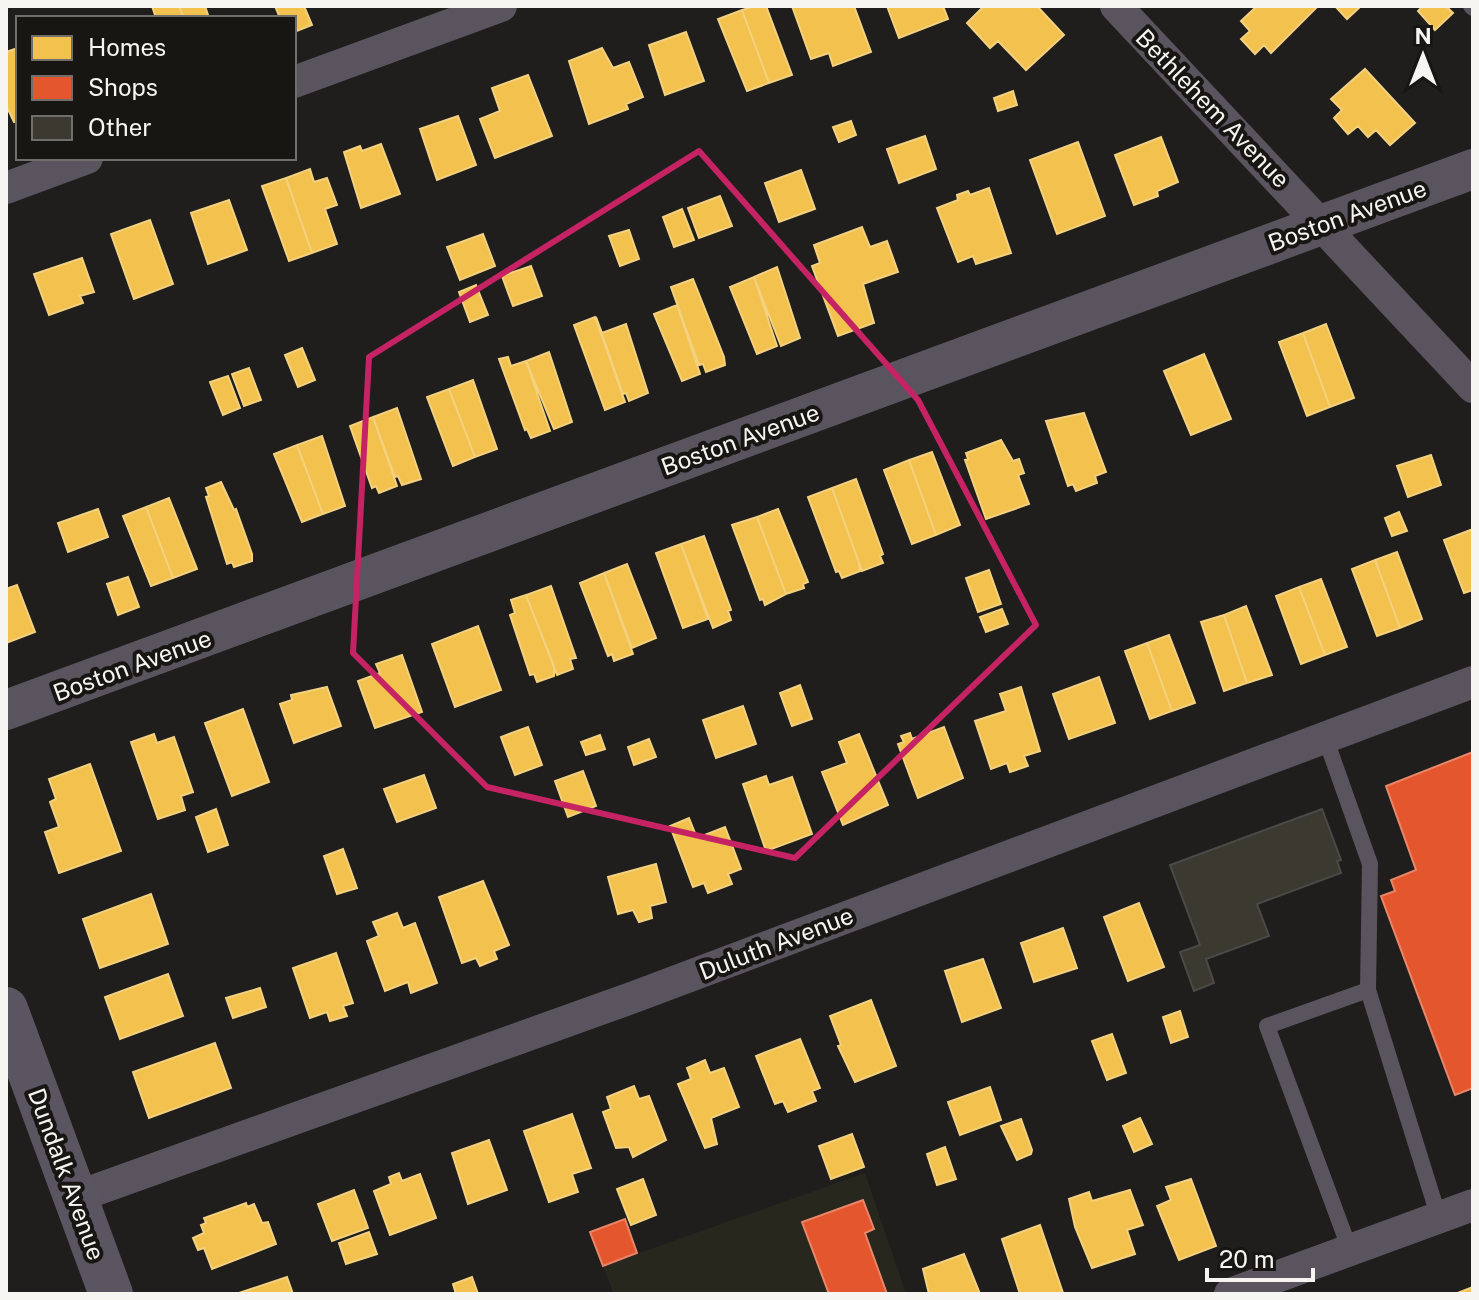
<svg xmlns="http://www.w3.org/2000/svg" width="1479" height="1300" font-family="'Public Sans',sans-serif">
	<rect width="100%" height="100%" fill="#1f1e1c"/>
	<path fill="#28271d" d="M865 1173 906 1294H614L603 1266Z"/>
	<path fill="#f2c14e" stroke="#f3d17f" stroke-width="2" d="M152 6H179L184 18H156Z
		M179 6H205L209 18H184Z
		M275 6H304L312 25 294 32V18H280Z
		M754 6H766L792 75 769 83 742 10Z
		M792 6H854L871 52 833 66 829 53 811 59Z
		M887 6H943L948 19 899 38Z
		M984 6H1037L1064 35 1026 70 998 41 990 48 967 23Z
		M1257 6H1316L1317 7 1271 53 1264 45 1255 54 1241 39 1250 31 1241 21Z
		M1335 6H1361L1347 19Z
		M1423 6H1446L1453 13 1435 30 1418 11Z
		M742 10 769 83 747 91 718 19Z
		M686 32 704 81 665 95 649 45Z
		M18 48V121L14 122 6 105V52Z
		M602 48 613 68 629 62 643 97 626 104 628 109 589 124 569 61Z
		M1365 69 1415 123 1390 145 1376 130 1368 137 1358 126 1348 134 1334 118 1342 110 1331 99Z
		M528 75 552 136 495 158 480 119 500 111 492 88Z
		M1013 91 1017 105 998 111 994 98Z
		M458 116 476 165 437 180 420 129Z
		M851 121 856 135 839 142 833 127Z
		M925 136 936 169 899 183 887 149Z
		M1161 137 1178 182 1157 191 1158 196 1134 205 1115 155Z
		M1078 142 1105 216 1057 234 1030 160Z
		M381 144 400 194 361 208 344 152 360 146 362 151Z
		M310 169 314 182 327 178 337 205 325 209 337 244 312 253 286 178Z
		M801 170 815 209 779 222 765 183Z
		M286 178 312 253 289 261 262 186Z
		M989 188 1011 253 976 264 973 256 958 262 937 208 958 200 957 195 968 191 970 195Z
		M720 196 732 226 699 238 688 208Z
		M229 200 247 250 208 264 191 213Z
		M682 209 694 240 674 247 663 217Z
		M150 220 173 284 134 299 111 234Z
		M862 227 870 247 887 241 898 272 863 284 874 323 838 336 812 266 820 263 814 245Z
		M629 230 639 259 620 266 609 236Z
		M483 234 495 266 460 280 447 247Z
		M82 258 94 292 80 296 83 303 49 315 34 274Z
		M531 266 542 296 513 306 502 276Z
		M777 267 800 338 781 346 754 277Z
		M754 277 777 346 757 354 730 287Z
		M693 279 724 357 725 365 706 372 703 364 699 365 671 287Z
		M476 285 488 315 470 322 459 292Z
		M677 305 700 374 682 381 654 314Z
		M595 317 625 402 605 410 574 325Z
		M596 317 602 333 626 324 648 393 629 401 626 393 623 394Z
		M1326 324 1354 398 1330 407 1303 333Z
		M1303 333 1330 407 1307 416 1279 342Z
		M302 348 315 380 298 387 285 355Z
		M549 352 572 422 554 429 526 361Z
		M1204 354 1231 419 1191 435 1164 371Z
		M508 357 511 366 526 361 550 431 531 438 527 429 525 430 499 359Z
		M249 368 261 400 244 406 232 374Z
		M228 376 240 408 223 415 210 382Z
		M473 380 497 449 475 457 449 389Z
		M449 389 475 457 453 466 427 397Z
		M397 408 421 479 402 485 398 476 395 477 373 417Z
		M1084 413 1106 472 1095 476 1097 483 1076 491 1073 484 1068 486 1046 421Z
		M373 417 397 486 379 493 376 486 372 488 350 426Z
		M322 436 345 506 323 514 297 445Z
		M1001 440 1013 461 1019 459 1024 473 1018 475 1029 504 986 519 965 460 968 459 966 453Z
		M297 445 323 514 302 522 274 454Z
		M932 452 960 525 936 535 909 460Z
		M1431 455 1441 485 1408 497 1397 466Z
		M909 460 936 535 912 544 884 470Z
		M856 479 883 554 880 556 883 563 862 571 832 488Z
		M221 482 234 510 236 509 252 554V561L234 567 232 562 227 564 206 497 209 496 206 488Z
		M832 488 859 563 860 571 842 578 839 571 836 572 808 497Z
		M169 498 197 569 173 578 146 507Z
		M146 507 173 578 151 586 123 516Z
		M98 509 108 537 68 552 58 523Z
		M778 509 808 582 803 584 804 588 786 594 757 517Z
		M1399 512 1407 531 1392 536 1385 518Z
		M757 517 786 594 765 605 763 599 760 600 732 525Z
		M1473 529V590L1464 593 1444 540Z
		M704 536 731 610 728 611 731 620 713 628 681 544Z
		M681 544 708 619 683 628 656 553Z
		M1397 552 1422 619 1400 628 1375 560Z
		M1375 560 1400 628 1377 636 1352 569Z
		M627 564 656 638 632 648 604 573Z
		M989 570 1001 604 978 612 966 578Z
		M604 573 633 654 614 661 612 654 608 656 580 583Z
		M128 577 139 607 118 615 107 584Z
		M1321 579 1347 647 1325 655 1299 587Z
		M17 585 35 632 6 643V589Z
		M551 586 576 658 570 659 573 669 557 675 526 595Z
		M1299 587 1325 655 1301 664 1276 596Z
		M526 595 554 666V676L537 682 534 674 530 675 510 615 515 613 511 600Z
		M1246 606 1272 675 1247 683 1224 615Z
		M1002 609 1008 624 986 632 980 617Z
		M1224 615 1247 683 1224 691 1201 622Z
		M478 626 501 690 455 707 432 644Z
		M1169 635 1195 703 1172 711 1147 643Z
		M1147 643 1172 711 1150 719 1125 651Z
		M402 655 422 712 375 728 358 681 380 673 376 664Z
		M1099 677 1115 723 1069 739 1053 694Z
		M800 685 812 719 792 726 780 693Z
		M327 687 341 726 294 743 280 704 292 700 291 695Z
		M1021 687 1040 751 1024 756 1028 766 1010 772 1007 763 991 769 975 721 1006 711 1000 694Z
		M743 706 756 744 716 758 703 720Z
		M243 709 269 782 232 796 205 723Z
		M528 727 542 765 515 775 501 737Z
		M944 727 963 778 918 798 898 744 904 742 901 736 910 733 912 739Z
		M154 734 157 743 174 737 193 792 181 796 185 810 158 819 131 742Z
		M859 734 888 805 843 825 822 772 847 763 839 742Z
		M600 735 605 749 586 755 581 742Z
		M649 739 656 757 634 765 628 747Z
		M90 764 121 851 59 873 45 832 59 827 50 802 56 799 49 779Z
		M583 771 596 806 568 817 555 781Z
		M424 775 436 808 397 822 384 789Z
		M766 776 769 785 792 777 812 834 766 851 743 784Z
		M216 809 228 845 208 852 196 817Z
		M689 818 697 838 725 827 741 869 728 874 732 884 708 893 704 883 693 887 670 826Z
		M343 849 357 888 337 894 324 856Z
		M656 864 666 902 650 906 652 918 639 922 633 910 618 914 608 877Z
		M483 881 509 945 494 951 497 959 480 966 476 958 462 963 439 897Z
		M151 894 168 944 100 968 83 919Z
		M1139 903 1164 967 1128 981 1104 917Z
		M397 913 403 928 415 923 437 983 411 993 408 982 385 991 367 941 379 936 373 922Z
		M1063 928 1077 968 1034 982 1021 943Z
		M336 953 353 1003 343 1006 347 1016 330 1021 327 1012 310 1018 293 968Z
		M983 959 1001 1008 962 1022 945 971Z
		M168 974 183 1016 120 1039 105 997Z
		M260 988 266 1007 233 1018 226 998Z
		M871 1000 896 1066 855 1082 838 1046 841 1045 830 1016Z
		M1180 1011 1188 1037 1171 1043 1163 1017Z
		M1112 1034 1126 1073 1107 1080 1092 1041Z
		M800 1039 820 1088 812 1091 816 1101 788 1112 783 1101 775 1104 756 1056Z
		M215 1043 231 1088 149 1118 133 1072Z
		M705 1060 710 1073 724 1068 739 1107 711 1118 717 1144 705 1148 678 1084 691 1079 687 1068Z
		M634 1086 639 1099 649 1096 666 1140 633 1157 629 1147 616 1148 603 1112 611 1109 607 1097Z
		M990 1087 1001 1120 960 1135 948 1102Z
		M572 1114 591 1168 572 1174 578 1192 549 1202 524 1131Z
		M1140 1118 1152 1144 1134 1152 1123 1126Z
		M1021 1119 1032 1150 1031 1154 1017 1160 1001 1126Z
		M852 1134 864 1167 831 1179 819 1146Z
		M489 1140 507 1190 468 1204 452 1153Z
		M945 1147 956 1179 937 1185 927 1154Z
		M399 1173 402 1181 420 1174 436 1218 390 1235 374 1191 391 1184 389 1177Z
		M643 1179 656 1215 631 1225 617 1189Z
		M1191 1179 1216 1246 1179 1260 1157 1206 1171 1200 1166 1187Z
		M354 1190 368 1228 332 1241 318 1204Z
		M1130 1190 1143 1225 1127 1230 1135 1254 1092 1268 1075 1227 1069 1199 1089 1192 1092 1201Z
		M246 1203 247 1207 254 1204 262 1223 268 1222 276 1244 212 1269 204 1248 198 1250 193 1238 204 1233 201 1225 206 1223 204 1218Z
		M1040 1225 1063 1293 1020 1294 1002 1239Z
		M369 1232 377 1254 346 1264 339 1243Z
		M964 1254 980 1294H929L923 1269Z
		M287 1277 293 1294H236Z
		M472 1277 478 1294H456L453 1284Z
		M1473 1287V1294H1455Z"/>
	<path fill="#e4572e" stroke="#e98669" stroke-width="2" d="M1473 752V1088L1455 1095 1381 896 1395 891 1391 880 1416 870 1386 786Z
		M863 1200 874 1229 865 1233 887 1294H829L802 1222Z
		M625 1219 637 1253 603 1266 590 1232Z"/>
	<path fill="#3b3930" stroke="#4a4a48" stroke-width="2" d="M1322 809 1341 860 1337 861 1341 873 1257 904 1269 936 1206 959 1214 983 1194 991 1180 952 1200 945 1170 865Z"/>
	<g fill="none" stroke-linecap="round" stroke-linejoin="round">
		<path stroke="#5a545f" stroke-width="16" d="M1471 6 1473 8
			M1325 737 1370 864 1368 990 1267 1026 1350 1250
			M1368 990 1439 1218"/>
		<path stroke="#5a545f" stroke-width="32" d="M1116 6 1473 387
			M294 82 501 6
			M6 188 87 158
			M76 1197 634 997 1473 682
			M1230 1294 1473 1205"/>
		<path stroke="#5a545f" stroke-width="40" d="M6 710 1473 169"/>
		<path stroke="#5a5560" stroke-width="44" d="M6 1009 111 1294"/>
	</g>
	<path fill="none" stroke="#c52363" stroke-width="6" stroke-linejoin="round" d="M699 151 918 400 1036 625 795 858 487 787 353 653 369 357Z"/>
	<g text-anchor="middle" dominant-baseline="central" stroke-width="8" stroke-linejoin="round" paint-order="stroke">
		<g font-size="24" fill="#f6f5f2" stroke="#171612">
			<text transform="translate(1213 108) rotate(46)">Bethlehem Avenue</text>
			<text transform="translate(1347 215) rotate(-20)">Boston Avenue</text>
			<text transform="translate(740 439) rotate(-20)">Boston Avenue</text>
			<text transform="translate(132 665) rotate(-20)">Boston Avenue</text>
			<text transform="translate(776 943) rotate(-21)">Duluth Avenue</text>
			<text transform="translate(67 1174) rotate(70)">Dundalk Avenue</text>
		</g>
	</g>
	<rect width="1479" height="1300" fill="none" stroke="#f6f5f2" stroke-width="16"/>
	<rect x="16" y="16" width="280" height="144" fill="#171612" stroke="#706f6c" stroke-width="2"/>
	<rect x="32" y="36" width="40" height="24" fill="#f2c14e" stroke="#706f6c" stroke-width="2"/>
	<text x="88" y="56" font-size="24" fill="#f6f5f2">Homes</text>
	<rect x="32" y="76" width="40" height="24" fill="#e4572e" stroke="#706f6c" stroke-width="2"/>
	<text x="88" y="96" font-size="24" fill="#f6f5f2">Shops</text>
	<rect x="32" y="116" width="40" height="24" fill="#3b3930" stroke="#706f6c" stroke-width="2"/>
	<text x="88" y="136" font-size="24" fill="#f6f5f2">Other</text>
	<g transform="translate(1423 56)" stroke="#171612" stroke-width="6" paint-order="stroke">
	<path d="M0-6L14 30L0 20L-14 30Z" fill="#f6f5f2"/>
	<text y="-12" font-size="22" font-weight="bold" text-anchor="middle" fill="#f6f5f2">N</text>
	</g>
	<path d="M1207 1268v12h106v-12" fill="none" stroke="#f6f5f2" stroke-width="4"/>
	<text x="1219" y="1268" font-size="24" fill="#f6f5f2" stroke="#171612" stroke-width="6" paint-order="stroke">20 m</text>
</svg>
